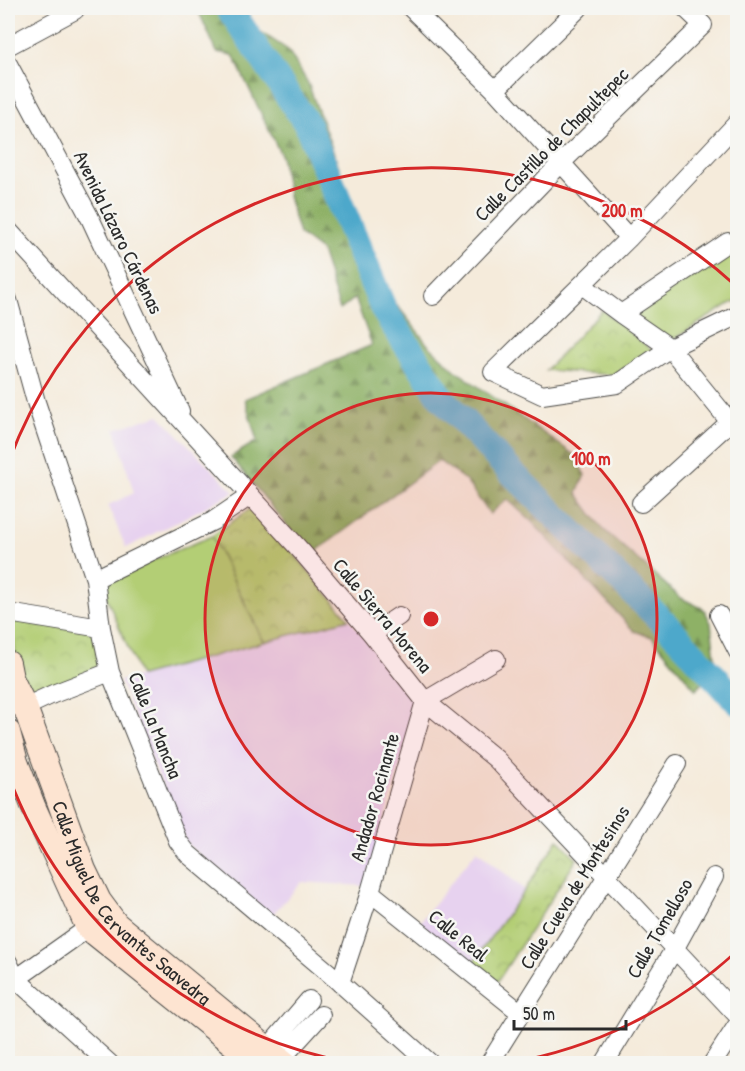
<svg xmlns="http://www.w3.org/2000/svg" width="745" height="1071" font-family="'Patrick Hand',sans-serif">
	<defs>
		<pattern id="forest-firs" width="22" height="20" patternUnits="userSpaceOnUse" patternTransform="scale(1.5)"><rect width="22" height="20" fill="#8eb166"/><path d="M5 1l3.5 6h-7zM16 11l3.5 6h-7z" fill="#749054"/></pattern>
		<pattern id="park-crowns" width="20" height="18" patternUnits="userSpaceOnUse" patternTransform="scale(1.5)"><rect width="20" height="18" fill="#b3ce75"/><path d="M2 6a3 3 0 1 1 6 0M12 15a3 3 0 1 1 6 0" fill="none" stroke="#9ab165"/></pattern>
	</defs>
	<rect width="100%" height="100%" fill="#f6f6f2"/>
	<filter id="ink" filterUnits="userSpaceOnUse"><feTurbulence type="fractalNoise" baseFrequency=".0167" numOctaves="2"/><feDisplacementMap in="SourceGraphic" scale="12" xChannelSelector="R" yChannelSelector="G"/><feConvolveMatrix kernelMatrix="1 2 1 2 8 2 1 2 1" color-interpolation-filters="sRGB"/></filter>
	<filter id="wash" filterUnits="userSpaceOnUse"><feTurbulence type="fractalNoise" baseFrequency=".008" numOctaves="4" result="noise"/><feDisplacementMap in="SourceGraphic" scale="24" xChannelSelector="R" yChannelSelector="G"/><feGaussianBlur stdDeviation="1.35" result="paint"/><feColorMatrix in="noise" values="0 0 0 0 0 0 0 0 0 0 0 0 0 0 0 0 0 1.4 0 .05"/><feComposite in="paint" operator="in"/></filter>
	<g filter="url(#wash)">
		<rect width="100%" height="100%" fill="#f5ebdb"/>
		<path fill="#e7d2ef" d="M159 415 234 492 126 548 108 505 134 493 115 429Z
			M349 619 418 703 365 886 302 882 271 916 186 843 120 681Z
			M477 850 525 890 467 970 416 927Z"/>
		<path fill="#b3ce75" stroke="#6f7c50" stroke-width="1.5" d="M737 246V302L731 303 669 342 632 317Z
			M212 536 264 642 140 676 100 582Z"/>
		<path fill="url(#forest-firs)" stroke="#5c6e48" stroke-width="1.5" d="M197 8H241L258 30 288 50 308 83 383 287 428 345 455 370 573 454 585 475 577 493 602 528 681 598 704 609 711 623 716 667 696 690 652 637 634 631 532 522 507 499 490 514 465 480 439 461 311 555 231 457 257 441 245 399 372 345 355 298 340 310 321 251 299 234 289 200 281 155 233 55 217 52Z"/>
		<path fill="url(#park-crowns)" stroke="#6f7c50" stroke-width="1.5" d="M602 310 653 351 613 375 546 370Z
			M254 506 349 619 264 642 212 536Z
			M9 620 97 631 101 664 79 679 30 695 21 681Z
			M558 839 577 859 492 990 467 970 525 890Z"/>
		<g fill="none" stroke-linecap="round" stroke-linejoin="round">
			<path stroke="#4ea8cb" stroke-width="27" d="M229 8 307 124 384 310 441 397 511 472 670 629 738 702"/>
		</g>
	</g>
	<g filter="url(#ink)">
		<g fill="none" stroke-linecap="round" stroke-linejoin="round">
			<defs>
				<path id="street" d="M411 8 495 90 629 238
					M8 46 75 10 74 8
					M8 64 90 218 180 411
					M495 90 579 8
					M738 122 629 238 493 372 542 395 617 384 670 348 738 315
					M8 230 302 552 372 634 425 701 496 759 738 1016
					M582 285 621 314 670 348 730 422 641 503
					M433 296 562 162 703 25 685 8
					M8 300 36 402 95 579 101 628 110 672 178 841 188 854 329 973 431 1064
					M621 314 728 242
					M95 579 213 521 250 496
					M8 613 101 628
					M719 615 738 652
					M372 634 399 616
					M8 705 25 707 53 694 110 672
					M370 892 521 1013
					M8 962 16 979 110 1064
					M340 983 370 892 425 701 496 659
					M9 984 88 928
					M268 1048 309 1000
					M281 1059 321 1015
					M489 1064 677 764
					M604 1064 675 948 714 877
					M712 1064 738 1024"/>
				<g id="secondary">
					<path id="s1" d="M8 663 11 678 25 707 84 870 99 901 116 924 286 1064"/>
					<path d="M8 732 16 762 34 808 88 928 258 1064"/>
				</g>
			</defs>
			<use href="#street" stroke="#494845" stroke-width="20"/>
			<use href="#secondary" stroke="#494845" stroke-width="26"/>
			<use href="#street" stroke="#fff" stroke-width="18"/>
			<use href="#secondary" stroke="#fde4d1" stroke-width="24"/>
		</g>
	</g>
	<circle cx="431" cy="619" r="226" fill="#d62828" fill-opacity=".12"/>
	<g fill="none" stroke="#d62828" stroke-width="3">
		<circle cx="431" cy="619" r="226"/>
		<path d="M736 952A451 451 0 0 1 509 1063M353 1063A451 451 0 0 1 9 777M9 461A451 451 0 0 1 736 286"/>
	</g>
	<g text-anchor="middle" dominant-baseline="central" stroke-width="5" stroke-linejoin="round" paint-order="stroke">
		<g font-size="20" fill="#2b2b2b" stroke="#f6f6f2">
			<text transform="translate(551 144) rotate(-45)">Calle Castillo de Chapultepec</text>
			<text transform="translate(119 232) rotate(64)">Avenida Lázaro Cárdenas</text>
			<text transform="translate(383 615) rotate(50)">Calle Sierra Morena</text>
			<text transform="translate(156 725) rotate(68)">Calle La Mancha</text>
			<text transform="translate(374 797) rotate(-74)">Andador Rocinante</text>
			<text transform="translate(574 887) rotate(-58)">Calle Cueva de Montesinos</text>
			<text stroke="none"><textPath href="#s1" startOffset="276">Calle Miguel De Cervantes Saavedra</textPath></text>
			<text transform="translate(659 928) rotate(-60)">Calle Tomelloso</text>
			<text transform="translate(459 935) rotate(39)">Calle Real</text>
		</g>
	</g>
	<circle cx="431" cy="619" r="9" fill="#d62828" stroke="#f6f6f2" stroke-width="3"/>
	<g font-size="18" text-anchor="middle" font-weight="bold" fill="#d62828" stroke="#f6f6f2" stroke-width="5" stroke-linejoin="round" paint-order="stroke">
		<text x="622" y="217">200 m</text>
		<text x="591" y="465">100 m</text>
	</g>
	<rect width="745" height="1071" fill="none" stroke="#f6f6f2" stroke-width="30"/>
	<path d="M514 1020v9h112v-9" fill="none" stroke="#2b2b2b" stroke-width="3"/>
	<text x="523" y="1020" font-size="18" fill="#2b2b2b" stroke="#f6f6f2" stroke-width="4.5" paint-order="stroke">50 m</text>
</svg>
